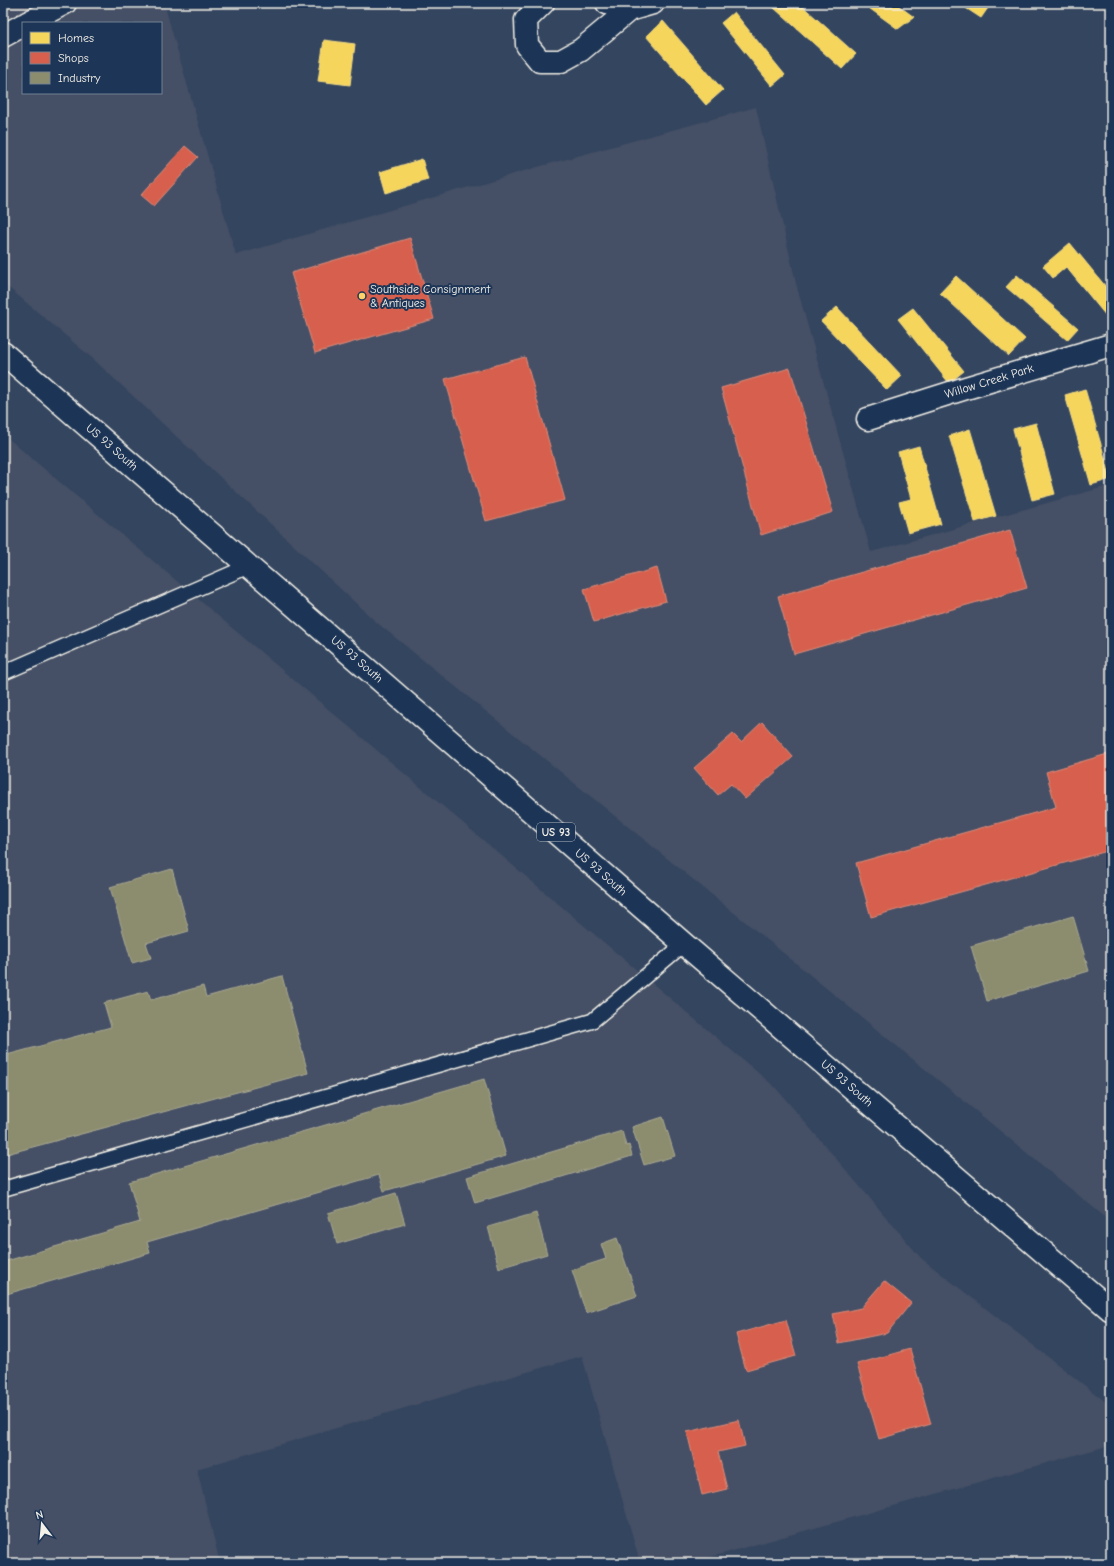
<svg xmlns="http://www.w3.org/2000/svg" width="1114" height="1566" font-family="'Comic Neue',sans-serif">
	<rect width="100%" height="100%" fill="#34455f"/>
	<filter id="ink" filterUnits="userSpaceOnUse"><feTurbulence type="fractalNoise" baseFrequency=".025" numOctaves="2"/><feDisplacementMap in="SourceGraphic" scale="8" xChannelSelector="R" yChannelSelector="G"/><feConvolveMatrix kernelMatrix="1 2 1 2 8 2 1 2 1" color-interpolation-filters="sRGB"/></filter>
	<g filter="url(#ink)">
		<path fill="#445065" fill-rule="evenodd" d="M3 3H164L236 255 541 166 756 107 797 287 871 552 1111 485V1222L787 956 376 622 92 358 3 283ZM23 23H161V93H23Z
			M3 434 775 1087 921 1258 1111 1406V1445L690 1563H640L582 1356 197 1469 220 1563H3Z"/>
		<path fill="#f6d55c" stroke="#f5dd86" d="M777 3H799L856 54 842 69 773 7Z
			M862 3H895L914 17 898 29Z
			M958 3H986L990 5 981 18Z
			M734 12 785 75 772 86 721 23Z
			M663 21 723 90 706 105 646 36Z
			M324 40 355 44 350 85 318 81Z
			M422 159 428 180 386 193 380 172Z
			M1070 243 1111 293V322L1066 267 1053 278 1043 266Z
			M1017 275 1078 328 1067 340 1006 287Z
			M956 276 1025 339 1009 356 940 293Z
			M837 307 902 376 887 390 821 321Z
			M913 308 964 371 949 383 898 319Z
			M1085 389 1111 479 1091 485 1065 395Z
			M1036 423 1055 494 1032 500 1013 429Z
			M970 429 996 516 975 522 949 436Z
			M919 446 941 524 908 533 899 502 911 499 898 452Z"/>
		<path fill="#d6604d" stroke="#df8c7c" d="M185 146 198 157 154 206 141 195Z
			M410 238 434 319 315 353 291 273Z
			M525 357 565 500 486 521 445 379Z
			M790 368 833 512 761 535 721 388Z
			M1010 530 1027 588 794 654 778 596Z
			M657 568 666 601 594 622 584 589Z
			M762 722 793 757 745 799 731 784 718 795 694 768 733 734 741 742Z
			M1111 753V850L871 917 856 863 1056 807 1046 772Z
			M884 1281 911 1303 887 1333 839 1343 833 1314 861 1308Z
			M786 1320 796 1356 746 1370 736 1334Z
			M910 1349 931 1424 879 1439 857 1364Z
			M739 1420 745 1446 718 1452 727 1489 702 1495 687 1432Z"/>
		<path fill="#8c8c6e" stroke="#abaa93" d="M172 869 189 931 146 943 151 958 132 963 110 887Z
			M1073 916 1089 971 987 1001 971 946Z
			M282 976 308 1073 3 1155V1056L111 1027 104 1003 148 991 151 1000 203 986 206 997Z
			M484 1079 506 1156 384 1191 379 1175 147 1242 150 1253 3 1295V1262L140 1222 129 1182Z
			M663 1117 675 1156 644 1165 632 1127Z
			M622 1131 626 1146 629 1145 632 1156 475 1203 467 1177Z
			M396 1193 405 1224 337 1244 328 1213Z
			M536 1213 547 1254 499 1268 488 1227Z
			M617 1238 637 1296 586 1313 572 1270 606 1259 601 1244Z"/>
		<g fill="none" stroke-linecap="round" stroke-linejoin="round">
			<defs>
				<path id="service" d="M3 673 249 566
					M3 1189 592 1021 684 944"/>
				<path id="minor" d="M543 3 526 20 527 45 540 61H561L581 50 629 10 653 3
					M607 3 629 10
					M27 23 65 3
					M3 36 23 25
					M868 419 966 388 1111 345"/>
				<path id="primary" d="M3 353 684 944 1111 1310"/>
			</defs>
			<use href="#service" stroke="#f4f1e8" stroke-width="17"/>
			<use href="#minor" stroke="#f4f1e8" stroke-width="25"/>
			<use href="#primary" stroke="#f4f1e8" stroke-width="25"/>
			<use href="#service" stroke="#1d3557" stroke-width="14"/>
			<use href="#minor" stroke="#1d3557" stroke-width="22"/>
			<use href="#primary" stroke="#1d3557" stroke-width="22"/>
		</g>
	</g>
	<circle fill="#ffd166" stroke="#1d3557" stroke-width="1.5" cx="362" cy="296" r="4"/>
	<g text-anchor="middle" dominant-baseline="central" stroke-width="4" stroke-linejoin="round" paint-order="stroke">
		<rect fill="#1d3557" stroke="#b4b9bc" stroke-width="1" x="537" y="823" width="38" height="18" rx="3"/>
		<g font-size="11" font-weight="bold" fill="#f4f1e8">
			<text x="556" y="832">US 93</text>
		</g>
		<g font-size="12" fill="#f4f1e8" stroke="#1d3557" text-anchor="start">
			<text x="370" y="289">Southside Consignment<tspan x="370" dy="14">&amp; Antiques</tspan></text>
		</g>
		<g font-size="12" fill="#f4f1e8" stroke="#1d3557">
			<text transform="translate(989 381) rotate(-17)">Willow Creek Park</text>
			<text transform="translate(112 447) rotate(41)">US 93 South</text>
			<text transform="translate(357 659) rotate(41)">US 93 South</text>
			<text transform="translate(601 872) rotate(41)">US 93 South</text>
			<text transform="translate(847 1083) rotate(41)">US 93 South</text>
		</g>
	</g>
	<rect width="1114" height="1566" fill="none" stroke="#1d3557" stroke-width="16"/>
	<rect x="8" y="8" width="1098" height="1550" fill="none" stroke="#f4f1e8" stroke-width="1.5" filter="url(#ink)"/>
	<rect x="22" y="22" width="140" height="72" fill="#1d3557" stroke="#738091"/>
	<rect x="30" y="32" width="20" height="12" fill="#f6d55c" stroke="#738091"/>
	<text x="58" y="42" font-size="12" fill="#f4f1e8">Homes</text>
	<rect x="30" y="52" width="20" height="12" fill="#d6604d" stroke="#738091"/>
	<text x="58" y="62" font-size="12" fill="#f4f1e8">Shops</text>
	<rect x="30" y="72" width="20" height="12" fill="#8c8c6e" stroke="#738091"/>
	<text x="58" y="82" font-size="12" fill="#f4f1e8">Industry</text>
	<g transform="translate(42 1524) rotate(344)" stroke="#1d3557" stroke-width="3" paint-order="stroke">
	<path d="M0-3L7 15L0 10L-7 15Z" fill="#f4f1e8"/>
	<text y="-6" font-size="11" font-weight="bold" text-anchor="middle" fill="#f4f1e8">N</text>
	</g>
</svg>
